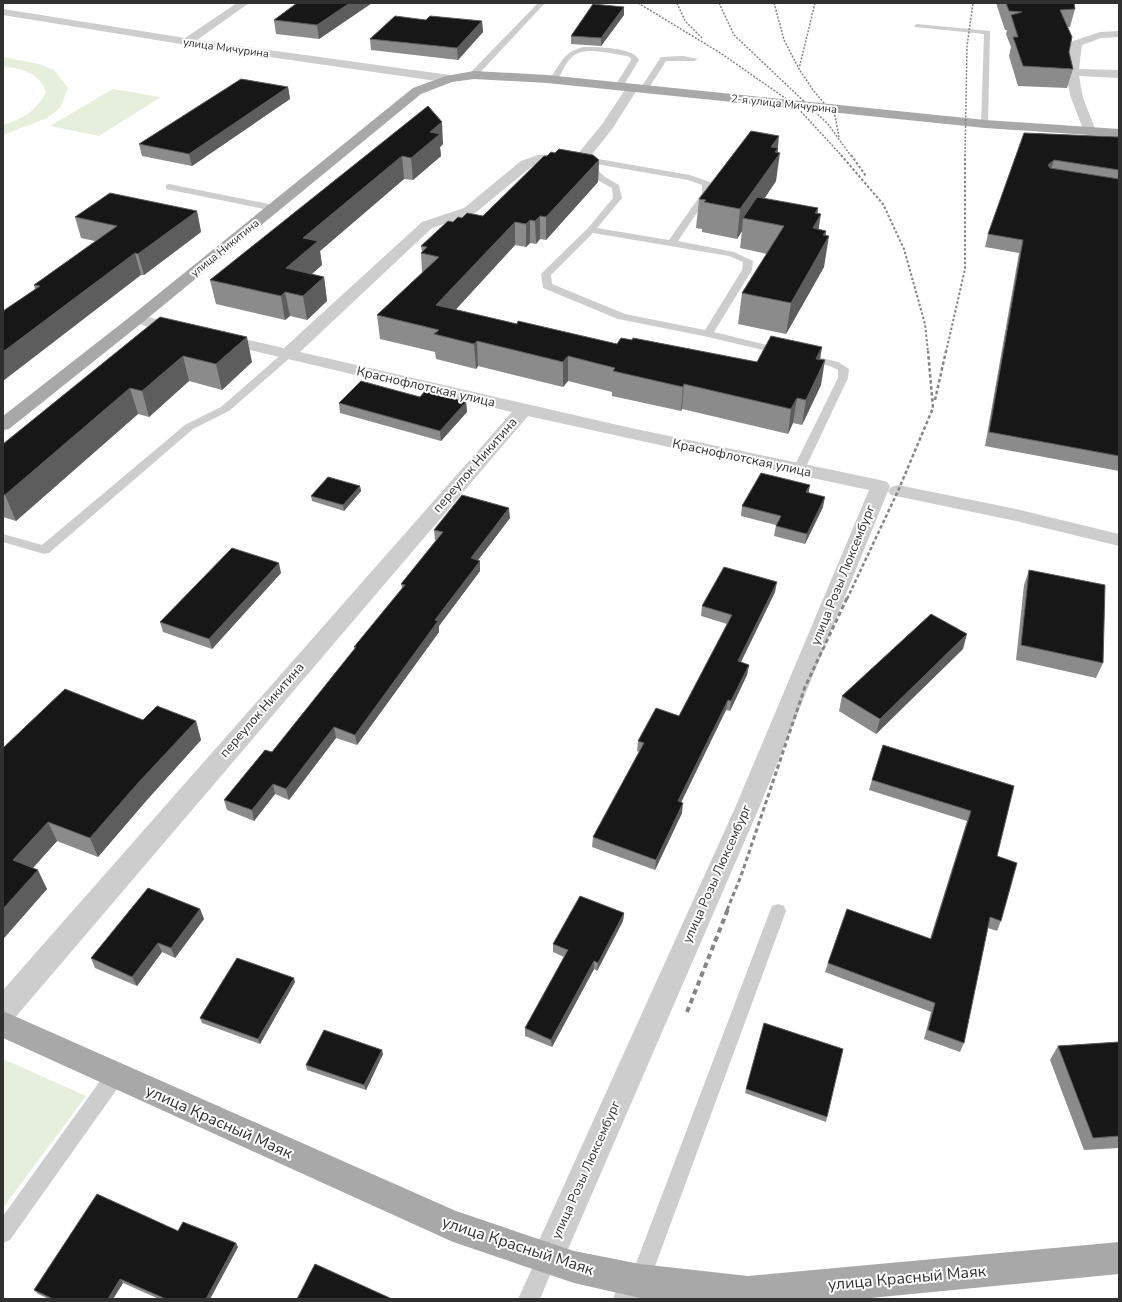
<svg xmlns="http://www.w3.org/2000/svg" width="1122" height="1302" font-family="'Nunito Sans',sans-serif">
	<rect width="100%" height="100%" fill="#fff"/>
	<path fill="#e6eedc" d="M3 57 39 64 54 70 68 88 60 108 47 118 3 135V125C22 119 37 111 46 92 40 72 21 69 3 66Z
		M113 89 161 97 99 136 50 126Z
		M3 1059 86 1096 3 1208Z"/>
	<g fill="none" stroke-linecap="round" stroke-linejoin="round">
		<path fill="#cdcdcd" fill-rule="evenodd" d="M538 3H545L476 77H470V73Z
			M917 24 990 31 988 126 981 124 984 34 915 27V25Z
			M584 47C596 47 634 47 639 60L622 88H619L615 86 631 60V58L627 56C612 54 584 45 572 57 565 63 562 73 557 81H551L550 79C560 64 564 51 584 47Z
			M683 56 698 59 694 61H666L647 91H641L640 89 661 57Z
			M581 156 690 175 710 182V193L678 241 734 252 753 261 752 270 714 332 788 350 789 352 788 354 784 355 708 337 618 319 543 288 541 274 543 272 588 228 613 198 612 188 599 181 582 165V162L578 161 577 159ZM590 163 688 180 702 185V193L669 240 597 228 622 198 619 185 605 177ZM593 233 729 256 743 262 742 270 705 330 625 314 552 284 551 275Z
			M169 184 274 205 279 208 274 211 166 189V185Z
			M288 351 292 352 293 354 292 356 229 411 193 429 49 553 44 554 3 542V534L42 545 185 425 221 407 284 352Z
			M806 354 838 362 849 369 848 378 804 471 798 475 792 471 838 378V370L830 366 802 359 801 357Z
			M778 904 784 906 786 911 647 1288 638 1299H613L616 1291 632 1274 770 911 772 906Z
			M115 1067 122 1070 124 1076 122 1082 10 1240 3 1243V1216L108 1070Z
			M547 1248 554 1251 557 1258 540 1299H518L540 1251Z"/>
		<path fill="#cdcdcd" fill-rule="evenodd" d="M237 3H249L197 40 450 75 456 79 450 83 187 45 3 15V9L185 38Z
			M1119 31V37L1101 38 1082 45 1079 69 1119 70V78L1079 76 1083 98 1096 131 1090 135 1085 134 1071 98 1065 72 1071 43 1073 41 1100 32Z
			M632 84 638 88 613 128 586 162 540 163 531 167 474 214 432 228 300 352 631 428 880 480 887 482 890 486 759 808 559 1270 547 1274 535 1270 531 1258 735 808 869 490 714 457 528 416 13 1020 3 1024V990L512 412 212 341 210 338 212 335 218 333 284 348 422 222 464 208 521 161 538 155H577L603 123 628 85Z
			M137 314 187 327 189 330 187 333 181 335 131 322 129 319 131 316Z
			M898 485 1016 509 1119 534V546L1016 521 891 495 888 491 891 487Z"/>
		<path fill="#a8a8a8" fill-rule="evenodd" d="M474 71 547 75 985 120 1119 129V137L985 128 547 83 474 79 452 82 421 94 143 322 9 429 3 430V416L131 316 413 88 446 76Z
			M3 1011 456 1211 574 1251 640 1264 748 1276 1119 1242V1274L860 1299 640 1298 574 1283 453 1242 3 1038Z"/>
		<path stroke="#858585" stroke-width="1.5" stroke-dasharray="2 1.5" stroke-linecap="butt" d="M638 3 722 54 795 105 842 156
			M677 3 685 21 702 38
			M719 3 734 35 828 124 851 156
			M774 3 784 40 799 69
			M815 3 799 69 813 90 835 116 839 137
			M965 156 967 46 973 3"/>
		<path stroke="#858585" stroke-width="2" stroke-dasharray="2.5 2" stroke-linecap="butt" d="M841 155 883 204 904 249 925 324 928 352
			M851 155 866 176
			M946 352 965 269V155"/>
		<path stroke="#858585" stroke-width="2.5" stroke-dasharray="3.5 2.5" stroke-linecap="butt" d="M935 400 946 351
			M847 599 898 491 933 408 928 351"/>
		<path stroke="#858585" stroke-width="3" stroke-dasharray="4.5 3" stroke-linecap="butt" d="M727 910 741 876 805 687 847 598"/>
		<path stroke="#858585" stroke-width="4" stroke-dasharray="5.5 4" stroke-linecap="butt" d="M687 1012 728 909"/>
	</g>
	<path fill="#8b8b8b" d="M372 3 319 39 276 34 274 20Z
		M996 3H1074L1075 9 1070 27H1068L1069 52 1073 69 1067 88 1018 86 1009 56 1011 47 1006 34 1007 30H1005Z
		M624 15 601 46 571 44V36Z
		M426 20 482 21 483 32 458 60 371 50 370 39Z
		M288 87 290 99 192 166 142 156 139 144Z
		M428 106 443 144 440 147 441 156 413 180 404 179 320 251 322 265 312 274 324 277 327 301 307 320 290 316 285 320 216 304 210 280Z
		M1024 133 1119 137V471L985 446 1019 253 985 247 988 234Z
		M777 148H778L776 181 764 199 818 208V214L819 230 826 231 824 267 786 334 738 324 742 293 767 254 740 248 742 231 737 239 702 232V229L696 228 699 199Z
		M547 156 599 160 598 182 546 240 540 239 536 244 530 243 526 247 515 245 455 310 517 324 617 344 632 340 757 362 822 347 820 359 821 385 802 425 793 423 788 434 682 409 681 411 612 396V392L568 381 563 387 478 366 476 369 436 359 435 352 380 339 377 315 422 273 421 253 422 252 421 246 453 222 462 218 483 216Z
		M197 211 201 232 144 275H141L35 289 34 285 95 241 81 238 75 217Z
		M160 317 252 362 222 390 189 381 149 417 138 414 16 521 3 517V444Z
		M466 402 467 412 441 441 340 413 339 403Z
		M360 486 361 491 344 511 312 501 311 496Z
		M809 493 823 507 805 544 774 536 776 525 741 516 742 506Z
		M510 518 478 560 480 571 439 626V632L357 745 336 738 289 800 275 794 254 821 227 810 224 800 272 752 355 649 354 647 402 588 401 584 436 540H435L434 530Z
		M1029 570 1103 663 1096 678 1016 660 1024 585Z
		M281 573 212 649 163 632 160 622Z
		M775 592 741 662 749 665 747 675 730 711 726 710 681 802 682 813 655 870 592 847 593 837 639 752 637 751 638 741 679 716 727 624 701 616 702 606Z
		M963 649 876 734 839 711 842 696Z
		M143 720 196 721 201 740 146 801 98 857 57 841 33 868 47 889 4 938H3V748Z
		M872 780 1014 786 997 856 1001 921 997 931 988 928 964 1043 960 1052 924 1039 931 1012 825 972 828 963 930 939 967 821 869 790Z
		M200 909 204 919 175 958 162 952 137 986 95 968 91 958Z
		M624 913 623 921 597 971 594 969 552 1047 525 1036V1028L564 957 553 952V944Z
		M295 982 260 1044 202 1023 200 1018Z
		M1119 1042V1148L1084 1150 1050 1060 1058 1046Z
		M383 1054 366 1090 307 1070 306 1065Z
		M746 1089 827 1117 826 1122 745 1093Z
		M238 1247 210 1299H159L123 1283 113 1299H49L38 1294 34 1290Z"/>
	<path fill="#5d5d5d" d="M350 3H372L319 39 317 25Z
		M624 7V15L601 46V38Z
		M482 21 483 32 458 60 457 48Z
		M288 87 290 99 192 166 189 154Z
		M442 122 443 144 440 147 441 156 413 180 411 158 430 132Z
		M779 136 777 157 780 153 776 181 750 220 743 218 742 231 737 239 740 209 771 147Z
		M402 156 404 179 320 251 322 265 290 293 286 268 303 238Z
		M599 160 598 182 546 240V217Z
		M1054 160 1050 173 1048 165Z
		M818 208 816 223 821 214 816 244 808 259 815 213Z
		M197 211 201 232 144 275 138 254Z
		M540 216V239L536 244 535 221Z
		M530 220V243L526 247V224Z
		M515 222V245L438 329 436 305Z
		M826 231 824 245 829 236 824 267 786 334 791 303 823 235Z
		M135 253 141 275 3 381V352Z
		M324 277 327 301 307 320 303 296Z
		M285 292 290 316 285 320 281 296Z
		M247 337 252 362 222 390 216 364Z
		M477 341 478 366 476 369 474 344Z
		M822 347 818 371 816 359Z
		M183 356 189 381 149 417 142 391Z
		M568 356V381L563 387V362Z
		M825 360 821 385 802 425 806 400Z
		M684 384 682 409 681 411 683 387Z
		M130 388 138 414 16 521 5 495Z
		M797 398 793 423 788 434 791 409Z
		M466 402 467 412 441 441 440 431Z
		M810 485 808 496 806 492Z
		M360 486 361 491 344 511 343 505Z
		M825 497 823 507 805 544 807 534Z
		M509 508 510 518 472 568 471 558Z
		M480 561V571L439 626V632L357 745 355 735 435 620Z
		M279 563 281 573 212 649 209 639Z
		M777 582 775 592 736 672 738 661Z
		M967 634 963 649 876 734 880 719Z
		M749 665 747 675 730 711 731 701Z
		M728 700 726 710 677 811 678 801Z
		M196 721 201 740 146 801 98 857 90 838 139 782Z
		M334 727 336 738 289 800 286 789Z
		M273 784 275 794 254 821 252 810Z
		M683 803 682 813 655 870 656 860Z
		M48 822 57 841 23 879 13 860Z
		M38 870 47 889 4 938 3 937V909Z
		M200 909 204 919 175 958 171 948Z
		M624 913 623 921 597 971 598 963Z
		M158 943 162 952 137 986 132 977Z
		M594 961V969L552 1047 551 1040Z
		M294 978 295 982 260 1044 258 1039Z
		M382 1050 383 1054 366 1090 364 1085Z
		M236 1243 238 1247 210 1299H206Z
		M120 1279 123 1283 113 1299H108Z"/>
	<path fill="#171717" stroke="#5d5d5d" d="M297 3H350L317 25 274 20Z
		M1006 3H1074L1075 9 1060 10 1072 37 1069 52 1073 69 1023 66 1013 37H1018L1011 15 1022 12 1009 11Z
		M593 4 624 7 601 38 571 36Z
		M395 16 426 20 430 16 482 21 457 48 370 39Z
		M241 79 288 87 189 154 139 144Z
		M428 106 442 122 430 132 440 134 411 158 402 156 303 238 318 241 286 268 324 277 303 296 285 292 281 296 210 280Z
		M751 131 779 136 771 147 778 148 775 152 780 153 740 209 704 202 706 200 699 199Z
		M1024 133 1119 137V170L1054 160 1048 165 1050 168 1119 179V456L989 432 1023 240 988 234Z
		M559 149 593 155 599 160 546 217 540 216 535 221 530 220 526 224 515 222 436 305 517 324 518 321 617 344 621 338 632 340 633 338 757 362 771 336 822 347 816 359 825 360 806 400 797 398 791 409 684 384 683 387 613 371 615 368 568 356 563 362 477 341 474 344 434 334 439 330 377 315 439 257 421 253 427 247 421 246 448 221 453 222 458 217 462 218 467 213 483 216 544 156H547L551 152 555 153Z
		M110 193 197 211 138 254 135 253 3 352V311L40 286 34 285 117 226 75 217Z
		M757 197 818 208 815 213 821 214 813 228 826 231 823 235 829 236 791 303 742 293 784 226 743 218Z
		M160 317 247 337 216 364 183 356 142 391 130 388 5 495 3 494V444Z
		M361 381 420 397 425 391 466 402 440 431 339 403Z
		M761 473 810 485 806 492 825 497 807 534 776 526 781 516 742 506Z
		M328 477 360 486 343 505 311 496Z
		M462 495 509 508 471 558 480 561 435 620 438 621 355 735 334 727 286 789 273 784 252 810 224 800 265 750 272 752 356 647H354L405 585 401 584 443 532 434 530Z
		M232 548 279 563 209 639 160 622Z
		M724 567 777 582 738 661 749 665 731 701 728 700 678 801 683 803 656 860 593 837 644 743 638 741 656 708 679 716 732 615 702 606Z
		M1029 570 1105 585 1103 663 1021 645Z
		M931 614 967 634 880 719 842 696Z
		M65 689 143 720 157 706 196 721 139 782 90 838 48 822 13 860 38 870 3 909V748Z
		M883 745 1014 786 997 856 1017 863 1001 921 990 917 964 1043 928 1030 935 1003 828 963 847 909 931 939 971 811 872 780Z
		M148 888 200 909 171 948 158 943 132 977 91 958Z
		M580 896 624 913 598 963 594 961 551 1040 525 1028 568 950 553 944Z
		M237 958 294 978 258 1039 200 1018Z
		M764 1023 843 1049 827 1117 746 1089Z
		M324 1030 382 1050 364 1085 306 1065Z
		M1119 1042V1136L1093 1138 1058 1046Z
		M97 1194 178 1231 183 1222 236 1243 206 1299H166L120 1279 108 1299H53L34 1290Z
		M315 1264 392 1299H297Z"/>
	<g text-anchor="middle" dominant-baseline="central" stroke-width="4" stroke-linejoin="round" paint-order="stroke">
		<g font-size="11" fill="#303030" stroke="#fff">
			<text transform="translate(226 48) rotate(8)">улица Мичурина</text>
			<text transform="translate(784 104) rotate(6)">2-я улица Мичурина</text>
			<text transform="translate(225 248) rotate(-39)">улица Никитина</text>
		</g>
		<g font-size="13" fill="#303030" stroke="#fff">
			<text transform="translate(426 387) rotate(13)">Краснофлотская улица</text>
			<text transform="translate(742 458) rotate(12)">Краснофлотская улица</text>
			<text transform="translate(475 465) rotate(-49)">переулок Никитина</text>
			<text transform="translate(843 575) rotate(-68)">улица Розы Люксембург</text>
			<text transform="translate(262 710) rotate(-49)">переулок Никитина</text>
			<text transform="translate(717 874) rotate(-66)">улица Розы Люксембург</text>
			<text transform="translate(586 1170) rotate(-66)">улица Розы Люксембург</text>
		</g>
		<g font-size="16" fill="#303030" stroke="#fff">
			<text transform="translate(219 1122) rotate(24)">улица Красный Маяк</text>
			<text transform="translate(518 1246) rotate(18)">улица Красный Маяк</text>
			<text transform="translate(907 1278) rotate(-5)">улица Красный Маяк</text>
		</g>
	</g>
	<rect width="1122" height="1302" fill="none" stroke="#303030" stroke-width="8"/>
</svg>
